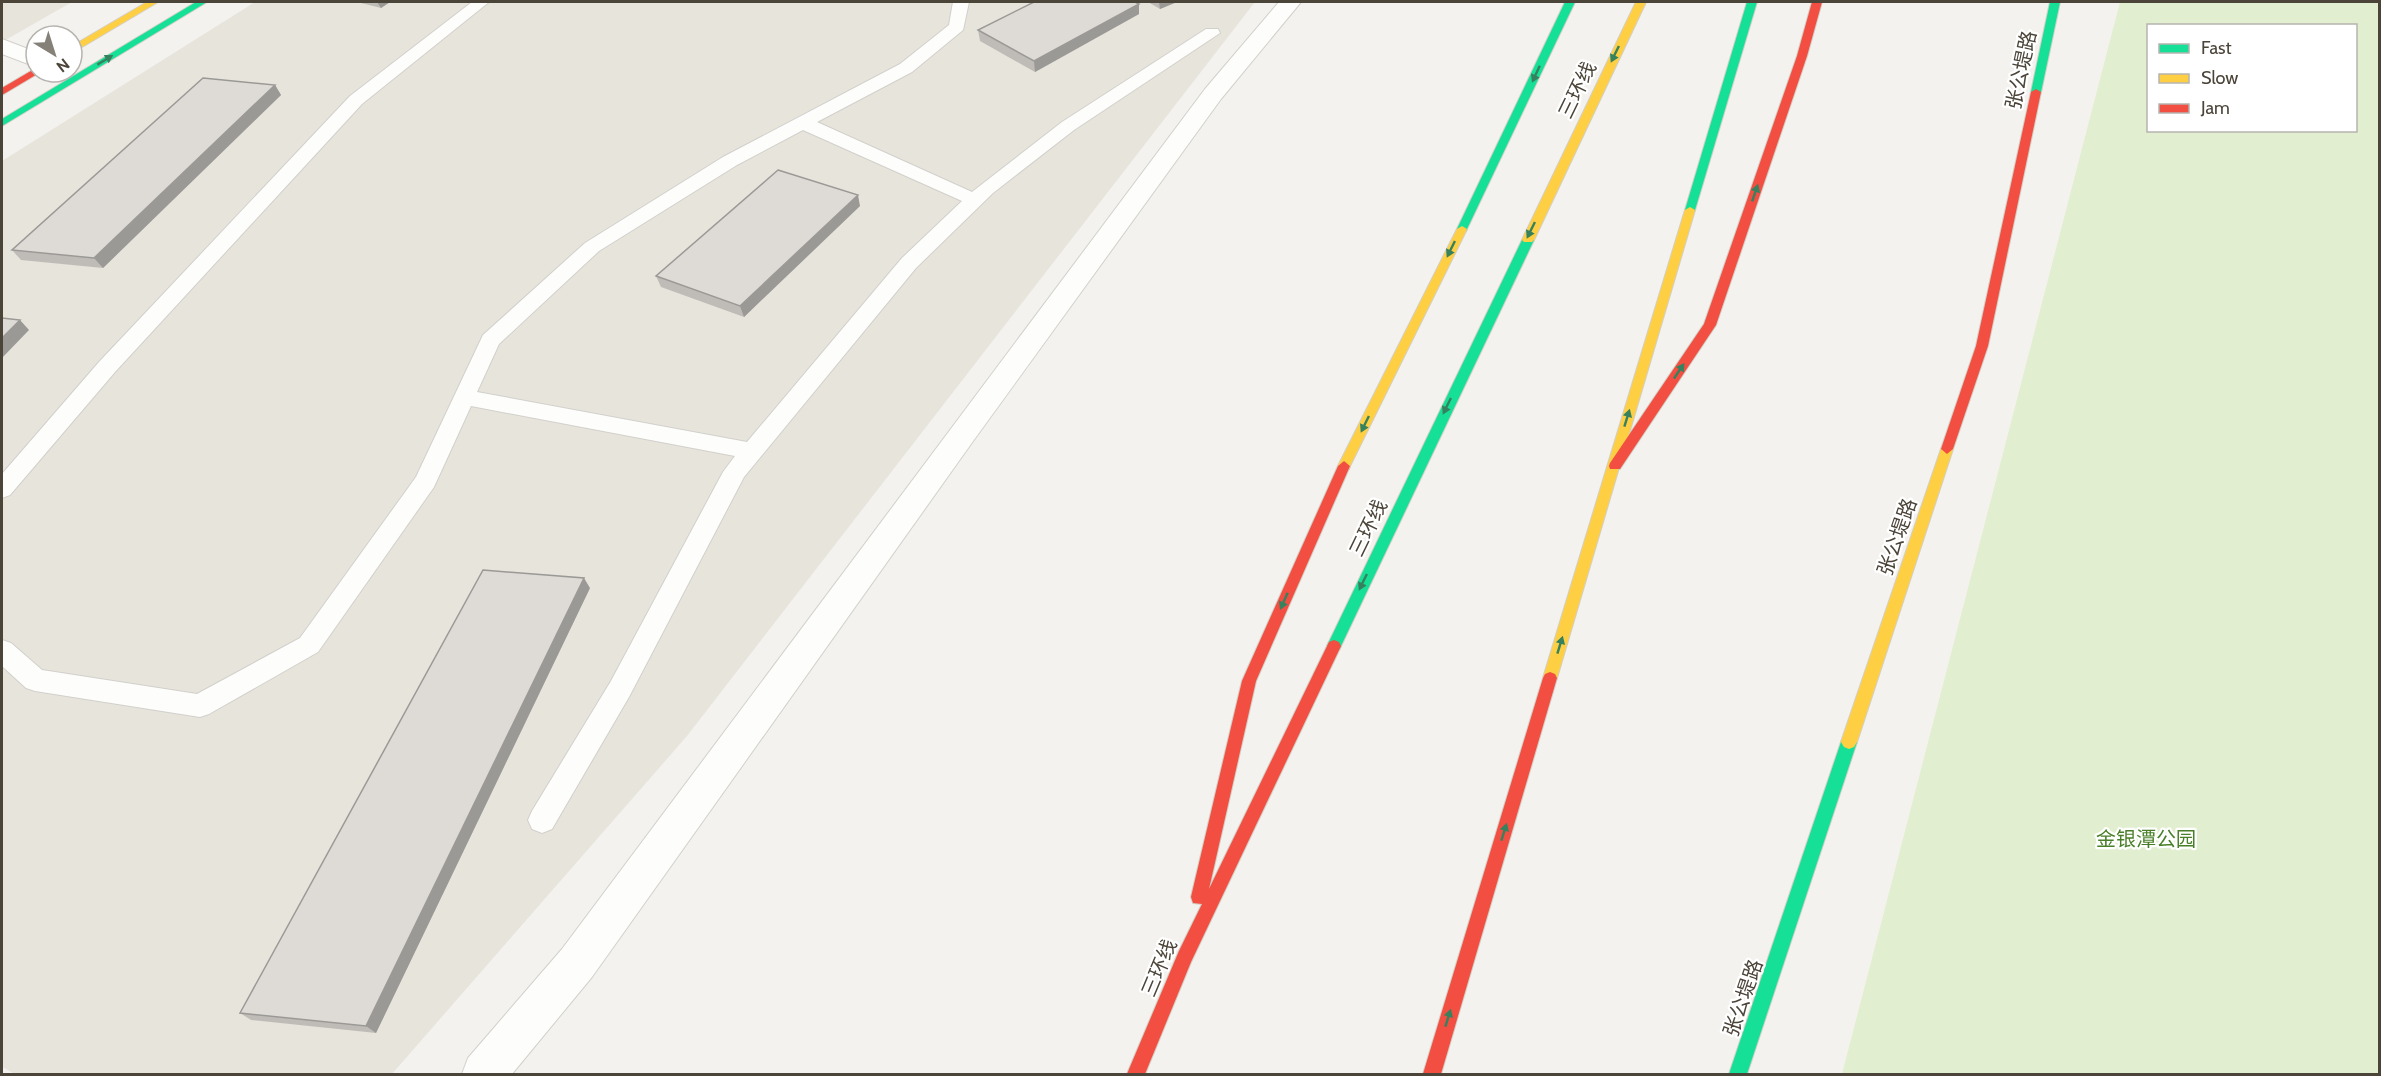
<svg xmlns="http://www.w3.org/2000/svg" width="2381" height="1076" font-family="Cabin,'Noto Sans SC',sans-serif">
	<rect width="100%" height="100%" fill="#f4f2ee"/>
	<path fill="#e7e4dc" d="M2 2H72L2 42Z
		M255 2H1255L687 736 392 1074H15L2 1067V161Z"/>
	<path fill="#e1eecf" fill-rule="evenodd" d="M2120 2H2379V1074H1842ZM2148 26H2356V130H2148Z"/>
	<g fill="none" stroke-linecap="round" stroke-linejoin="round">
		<defs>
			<path id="lane" d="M472 2H489L362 104 115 372 10 495 2 498V474L99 362 350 96Z
				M953 2H969L963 30 912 72 817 122 972 192 1062 122 1206 29H1218L1220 33 1074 130 993 193 916 268 744 477 629 697 552 829 542 833 532 829 528 820 532 811 611 681 723 472 735 456 471 406 434 487 318 652 209 714 200 717 35 691 26 688 2 666V640L11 643 42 670 197 694 300 638 416 477 483 335 585 243 723 157 900 64 949 25ZM803 130 962 201 902 258 747 442 477 392 499 344 599 251 737 165Z"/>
			<path id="street" d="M1279 2H1301L1221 99 971 444 592 977 512 1074H462L468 1058 562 949 1205 89Z
				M2 39 36 52V67L2 54Z"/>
			<path id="fast" d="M196 2H207L2 126V119Z
				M1565 2H1575L1467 229 1466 231H1458L1457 229Z
				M1747 2H1757L1695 210 1694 212H1686L1685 210Z
				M2050 2H2060L2041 92 2036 95 2031 92Z
				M1528 236 1534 240 1341 646 1339 650 1334 652 1329 650 1327 646 1522 240Z
				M1849 735 1854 737 1857 742 1747 1074H1729L1841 742 1844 737Z"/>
			<path id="slow" d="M147 2H158L72 53V46Z
				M1636 2H1646L1534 240 1532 242H1524L1522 240Z
				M1690 207 1695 210 1557 678 1555 682 1550 684 1545 682 1543 678 1685 210Z
				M1462 226 1467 229 1350 466 1349 469H1339L1338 466 1457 229Z
				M1947 444 1953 449 1857 742 1854 747 1849 749 1844 747 1841 742 1941 449Z"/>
			<path id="jam" d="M1812 2H1822L1807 56 1716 325 1620 469H1610L1609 466 1610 463 1704 324 1797 56Z
				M36 68V72L39 73 2 95V88Z
				M2036 89 2041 92 1988 346 1953 449 1947 454 1941 449 1976 346 2031 92Z
				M1344 461 1350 466 1256 681 1209 889 1329 642 1334 640 1339 642 1341 646 1191 962 1145 1074H1127L1179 951 1202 904 1193 903 1191 897 1242 681 1338 466Z
				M1550 672 1555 674 1557 678 1441 1074H1423L1543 678 1545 674Z"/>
		</defs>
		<use href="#lane" stroke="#d2d0cb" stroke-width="2"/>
		<use href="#street" stroke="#d2d0cb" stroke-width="2"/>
		<use href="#fast" stroke="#d3cfc5" stroke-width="2"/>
		<use href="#slow" stroke="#d3cfc5" stroke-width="2"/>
		<use href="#jam" stroke="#d3cfc5" stroke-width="2"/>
		<use href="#lane" fill="#fdfdfc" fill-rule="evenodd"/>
		<use href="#street" fill="#fdfdfc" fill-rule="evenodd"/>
		<use href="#fast" fill="#16e098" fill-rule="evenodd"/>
		<use href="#slow" fill="#ffcf43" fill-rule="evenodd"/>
		<use href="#jam" fill="#f24e42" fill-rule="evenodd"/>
	</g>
	<path fill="#bfbcb8" d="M357 2H390L381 8Z
		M1148 2H1177L1160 9Z
		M1139 4V14L1035 72 980 41 978 30Z
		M275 85 281 95 103 268 21 260 12 250Z
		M860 206 744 317 661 287 656 276Z
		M590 588 376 1033 251 1020 240 1013Z"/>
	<path fill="#9b9996" d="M377 2H390L381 8Z
		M1159 2H1177L1160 9Z
		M1139 4V14L1035 72 1034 61Z
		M275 85 281 95 103 268 94 258Z
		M858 195 860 206 744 317 740 306Z
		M20 320 29 330 2 358V338Z
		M584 578 590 588 376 1033 366 1026Z"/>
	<path fill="#dedbd6" stroke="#9b9996" stroke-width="1.5" d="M1034 2H1135L1139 4 1034 61 978 30Z
		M203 78 275 85 94 258 12 250Z
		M778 170 858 195 740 306 656 276Z
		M2 318 20 320 2 338Z
		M483 570 584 578 366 1026 240 1013Z"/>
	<defs><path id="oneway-solid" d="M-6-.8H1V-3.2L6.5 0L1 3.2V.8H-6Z" transform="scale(1.5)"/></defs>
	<g fill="#36825f">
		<use href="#oneway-solid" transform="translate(1615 54) rotate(116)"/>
		<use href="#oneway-solid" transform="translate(105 60) rotate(-31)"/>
		<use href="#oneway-solid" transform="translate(1536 74) rotate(115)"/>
		<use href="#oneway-solid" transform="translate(1755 193) rotate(-71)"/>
		<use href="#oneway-solid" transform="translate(1531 230) rotate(116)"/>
		<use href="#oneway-solid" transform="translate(1451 249) rotate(116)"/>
		<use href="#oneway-solid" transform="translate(1679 371) rotate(-56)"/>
		<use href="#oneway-solid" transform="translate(1447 406) rotate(116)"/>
		<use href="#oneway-solid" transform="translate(1627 418) rotate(-73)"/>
		<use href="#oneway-solid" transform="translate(1365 424) rotate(116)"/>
		<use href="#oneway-solid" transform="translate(1363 582) rotate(116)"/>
		<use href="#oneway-solid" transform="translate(1284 601) rotate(114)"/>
		<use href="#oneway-solid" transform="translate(1560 645) rotate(-73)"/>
		<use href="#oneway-solid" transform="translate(1504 832) rotate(-73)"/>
		<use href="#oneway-solid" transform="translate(1448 1018) rotate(-73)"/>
	</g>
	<g text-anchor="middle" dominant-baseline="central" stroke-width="4.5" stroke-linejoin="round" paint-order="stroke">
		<g font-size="20" fill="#4b4439" stroke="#fff">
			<text transform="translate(2021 70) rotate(-78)">张公堤路</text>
			<text transform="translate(1577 90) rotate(-64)">三环线</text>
			<text transform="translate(1368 528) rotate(-64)">三环线</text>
			<text transform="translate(1897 537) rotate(-71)">张公堤路</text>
			<text transform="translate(1159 968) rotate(-67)">三环线</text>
			<text transform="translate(1743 998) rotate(-71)">张公堤路</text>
		</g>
		<g font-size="20" fill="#4a7f2a" stroke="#fff">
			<text x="2146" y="839">金银潭公园</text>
		</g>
	</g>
	<rect width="2381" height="1076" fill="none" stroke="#4b4439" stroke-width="6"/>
	<rect x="2147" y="24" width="210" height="108" fill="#ffffff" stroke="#b7b4b0" stroke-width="1.5"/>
	<rect x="2159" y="44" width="30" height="9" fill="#16e098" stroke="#b7b4b0" stroke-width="1.5"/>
	<text x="2201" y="54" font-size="18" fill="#4b4439">Fast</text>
	<rect x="2159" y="74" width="30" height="9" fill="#ffcf43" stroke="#b7b4b0" stroke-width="1.5"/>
	<text x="2201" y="84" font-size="18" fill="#4b4439">Slow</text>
	<rect x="2159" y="104" width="30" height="9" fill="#f24e42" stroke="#b7b4b0" stroke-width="1.5"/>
	<text x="2201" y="114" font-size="18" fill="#4b4439">Jam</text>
	<g transform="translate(54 54) rotate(142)"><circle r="28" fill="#ffffff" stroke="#b7b4b0" stroke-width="1.5"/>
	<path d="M0-4.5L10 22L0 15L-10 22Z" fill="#868178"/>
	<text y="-9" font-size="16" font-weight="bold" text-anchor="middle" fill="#4b4439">N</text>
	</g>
</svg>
